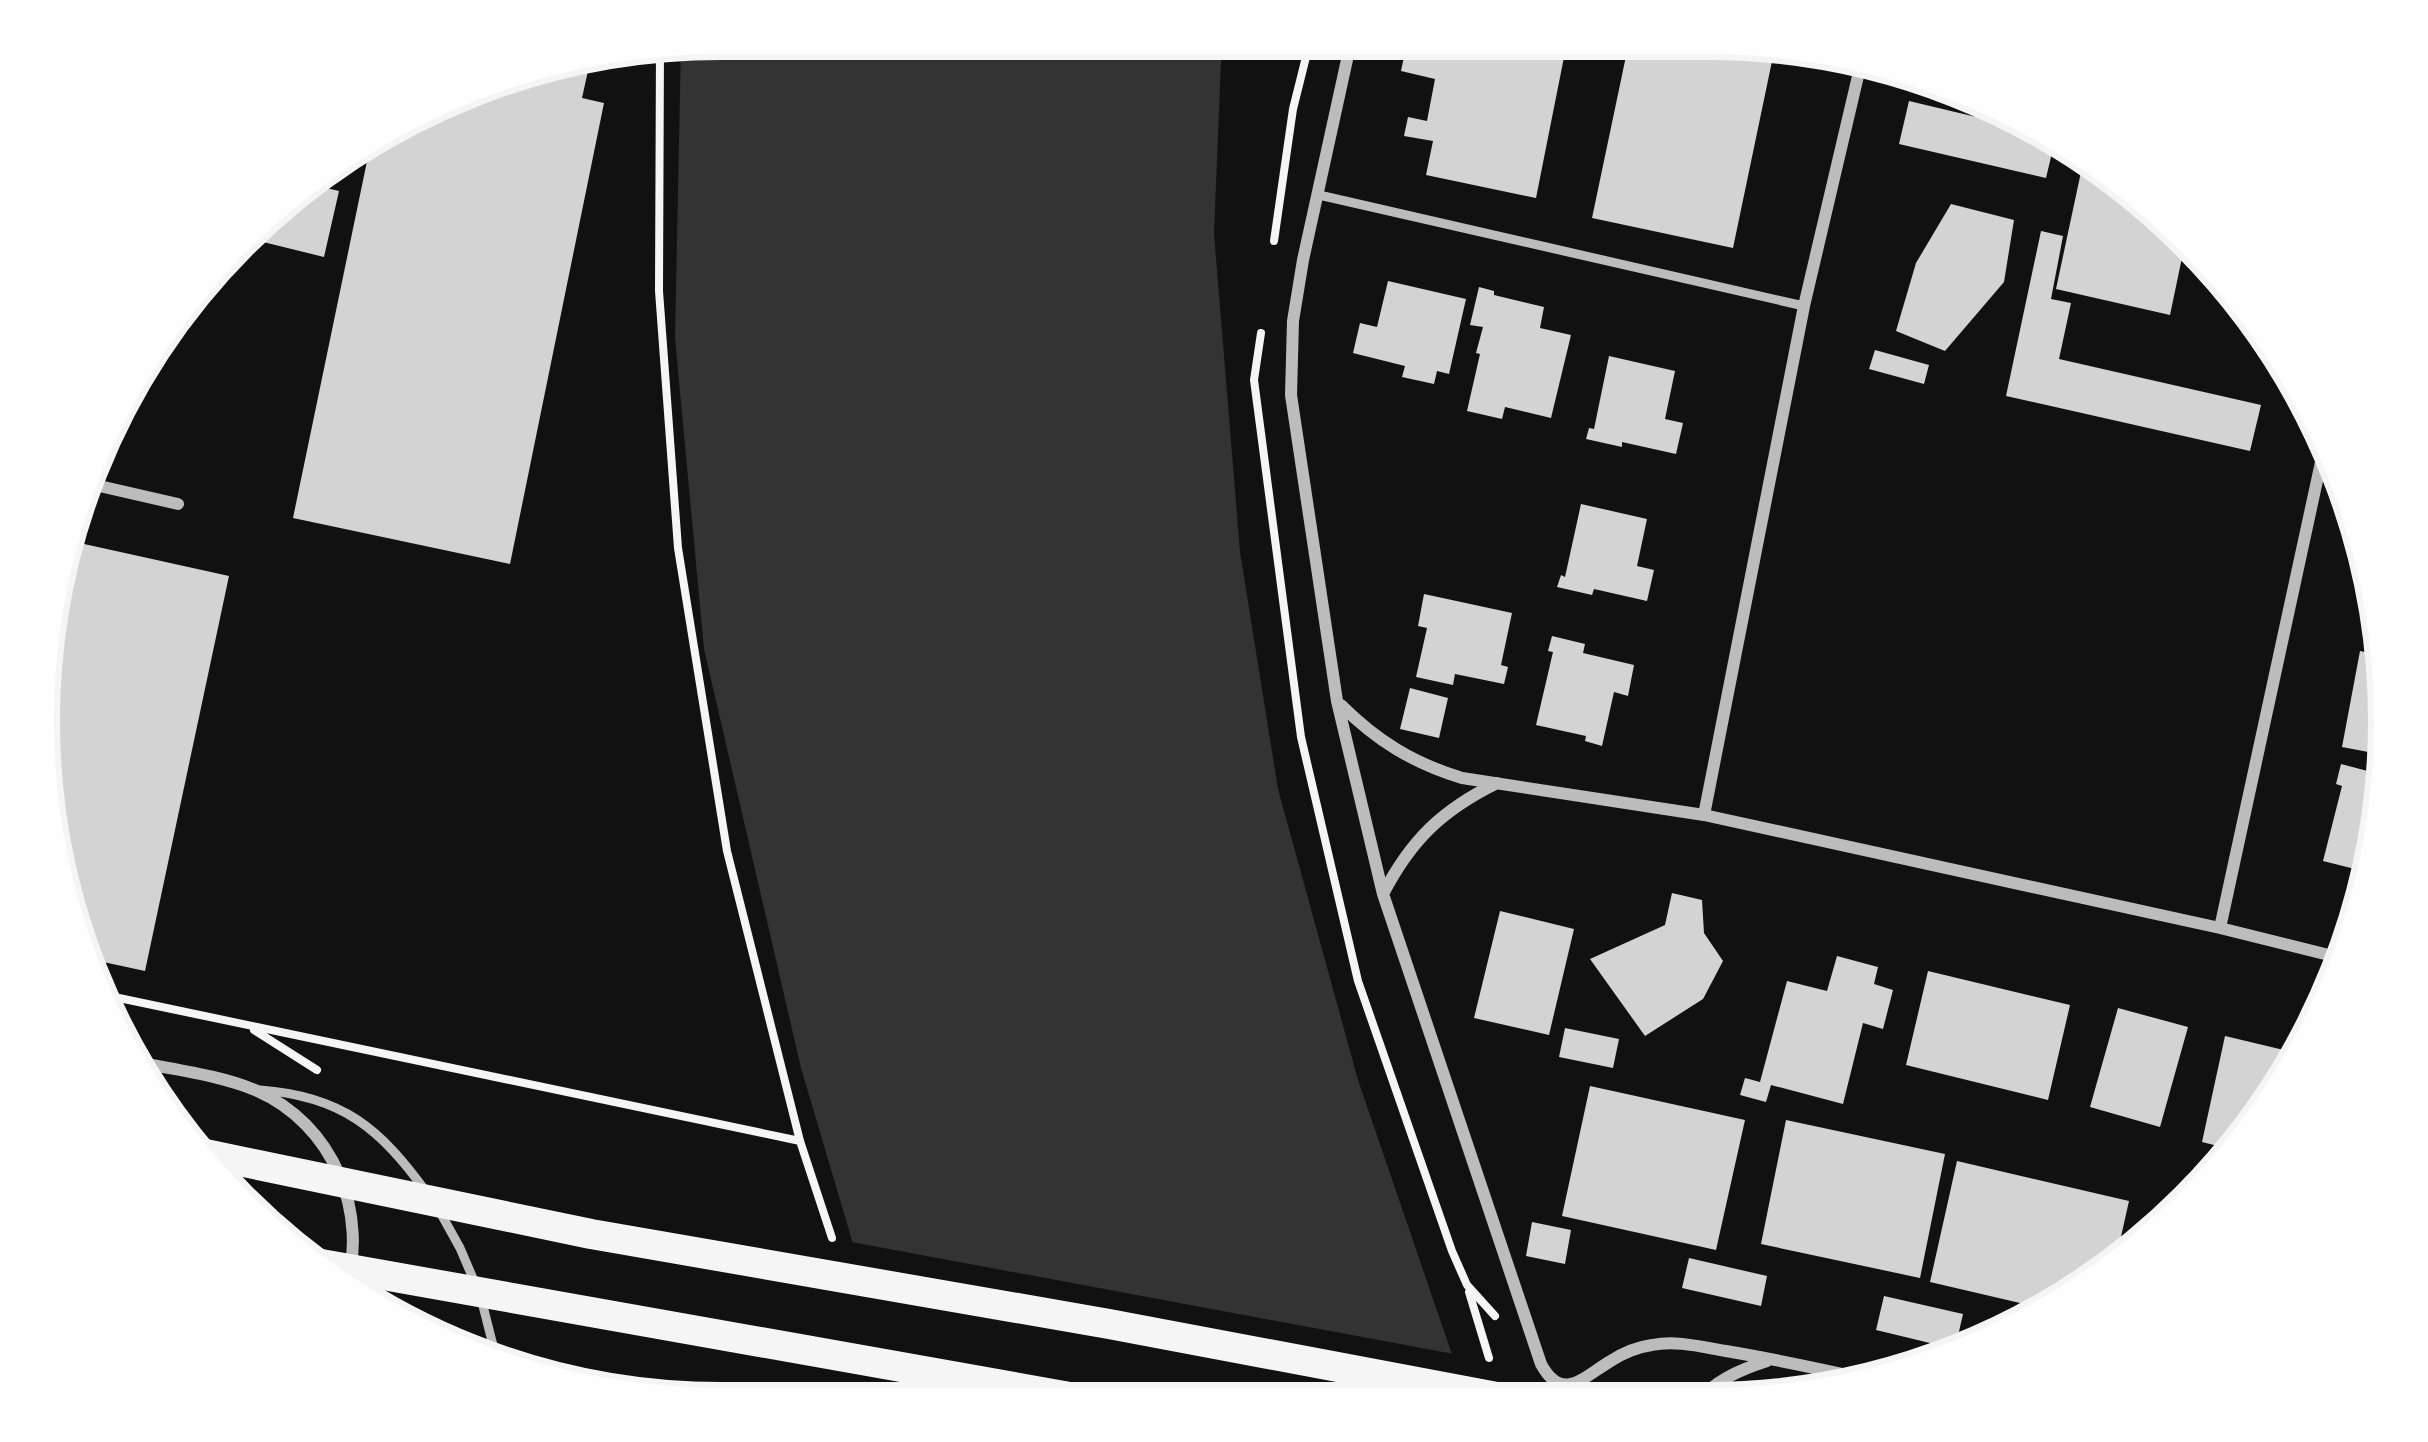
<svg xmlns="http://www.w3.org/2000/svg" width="2428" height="1442" font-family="'Roboto Condensed',sans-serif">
	<rect width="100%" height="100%" fill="#111"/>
	<path fill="#333" d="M721 36 1222 37 1214 233 1240 552 1278 789 1358 1080 1469 1404 885 1352 801 1068 704 649 675 338 681 43Z"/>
	<path fill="#111" d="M846 1241 1459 1355 1475 1404H899L879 1353Z"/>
	<path fill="#d3d3d3" d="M1440 37H1568L1536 198 1426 175 1433 141 1404 136 1408 117 1427 121 1435 79 1401 71 1407 42 1437 48Z
		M1630 37 1752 38 1776 42 1733 248 1592 218Z
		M591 57 582 98 604 103 510 564 293 518 371 142 501 72Z
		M1909 101 2056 136 2046 178 1899 144Z
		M327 165 322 187 339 191 324 257 247 238 305 177Z
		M2081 172 2116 180 2184 248 2170 315 2056 289Z
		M1951 204 2014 220 2004 282 1945 351 1896 331 1916 263Z
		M2041 231 2063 236 2051 299 2071 303 2059 359 2261 405 2250 451 2006 396Z
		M1388 281 1466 299 1449 374 1437 371 1434 384 1402 377 1405 366 1353 353 1360 323 1377 327Z
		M1479 287 1494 291V295L1544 307 1540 328 1571 335 1551 418 1505 407 1502 419 1467 411 1480 354 1476 353 1483 327 1470 325Z
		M1875 350 1929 365 1924 384 1869 369Z
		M1609 356 1675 371 1665 419 1683 423 1676 454 1622 442V447L1586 439 1589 428 1594 429Z
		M1581 504 1647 519 1637 566 1654 570 1647 601 1594 589 1592 595 1557 587 1561 575 1565 577Z
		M66 540 229 576 145 971 80 957 73 942 36 722Z
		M1424 594 1512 613 1501 665 1508 667 1504 684 1455 674 1453 685 1416 677 1427 628 1418 626Z
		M1552 636 1585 644 1583 653 1634 665 1628 696 1614 692 1602 746 1585 741 1586 736 1536 725 1553 652 1548 651Z
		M2360 651 2379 655V754L2342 747Z
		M1410 688 1448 698 1439 738 1400 729Z
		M2341 764 2379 774V855L2371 873 2323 861 2342 786 2336 784Z
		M1672 893 1702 900 1704 933 1723 961 1703 999 1645 1036 1590 959 1665 925Z
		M1500 911 1574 929 1549 1035 1474 1018Z
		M1837 956 1878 967 1874 984 1893 990 1883 1029 1863 1023 1843 1104 1771 1085 1766 1102 1740 1095 1745 1078 1760 1082 1787 981 1827 991Z
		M1928 971 2070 1005 2048 1100 1906 1065Z
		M2118 1008 2188 1027 2160 1127 2090 1107Z
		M1565 1028 1619 1039 1613 1068 1559 1057Z
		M2225 1036 2297 1053 2276 1102 2234 1150 2202 1142Z
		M1590 1086 1745 1120 1716 1250 1562 1216Z
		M1786 1120 1945 1154 1920 1278 1761 1244Z
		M1957 1161 2129 1201 2114 1268 2054 1311 1930 1282Z
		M1532 1222 1571 1230 1565 1264 1526 1256Z
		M1689 1258 1767 1276 1761 1306 1682 1288Z
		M1884 1296 1963 1314 1955 1349 1876 1330Z"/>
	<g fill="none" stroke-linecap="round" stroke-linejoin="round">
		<path stroke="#f5f5f5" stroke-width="8" d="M660 46 659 291 678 548 727 851 800 1141 832 1238
			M1274 241 1293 109 1311 37
			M1261 333 1254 380 1301 737 1358 981 1452 1251 1467 1285 1495 1316
			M100 994 800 1141
			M254 1030 317 1070
			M1469 1292 1489 1358"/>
		<path stroke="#bcbcbc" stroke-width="9" d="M1319 195 1804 306
			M260 1090C342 1096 380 1128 427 1193
			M440 1212 460 1248 475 1283
			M481 1298 499 1369"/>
		<path stroke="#bcbcbc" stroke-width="12" d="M1352 37 1303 260 1293 321 1291 395 1337 701 1383 894 1541 1364C1562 1403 1584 1377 1609 1362 1621 1354 1637 1347 1652 1345 1676 1340 1702 1347 1726 1351 1779 1360 1830 1371 1882 1383
			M82 482 178 504
			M1341 705C1377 741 1413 763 1462 778L1704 815 2220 928 2337 957
			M1704 815 1804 306 1862 59
			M1383 894C1411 840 1442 810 1497 783
			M2220 928 2323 453
			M137 1062C176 1070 219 1075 255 1090 334 1124 370 1213 345 1293
			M1695 1404C1714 1381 1739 1370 1767 1361"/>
		<path stroke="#f5f5f5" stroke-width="30" d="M191 1151 591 1234 1109 1324 1534 1404
			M310 1262 1109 1404"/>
	</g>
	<path d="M0 0H2428V1442H0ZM721 57H1707A664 664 0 0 1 2371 721V721A664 664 0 0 1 1707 1385H721A664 664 0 0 1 57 721V721A664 664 0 0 1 721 57Z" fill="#fefefe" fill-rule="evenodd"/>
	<path fill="none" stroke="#f5f5f5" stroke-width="6" d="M721 57H1707A664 664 0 0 1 2371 721V721A664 664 0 0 1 1707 1385H721A664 664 0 0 1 57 721V721A664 664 0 0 1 721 57Z"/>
</svg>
